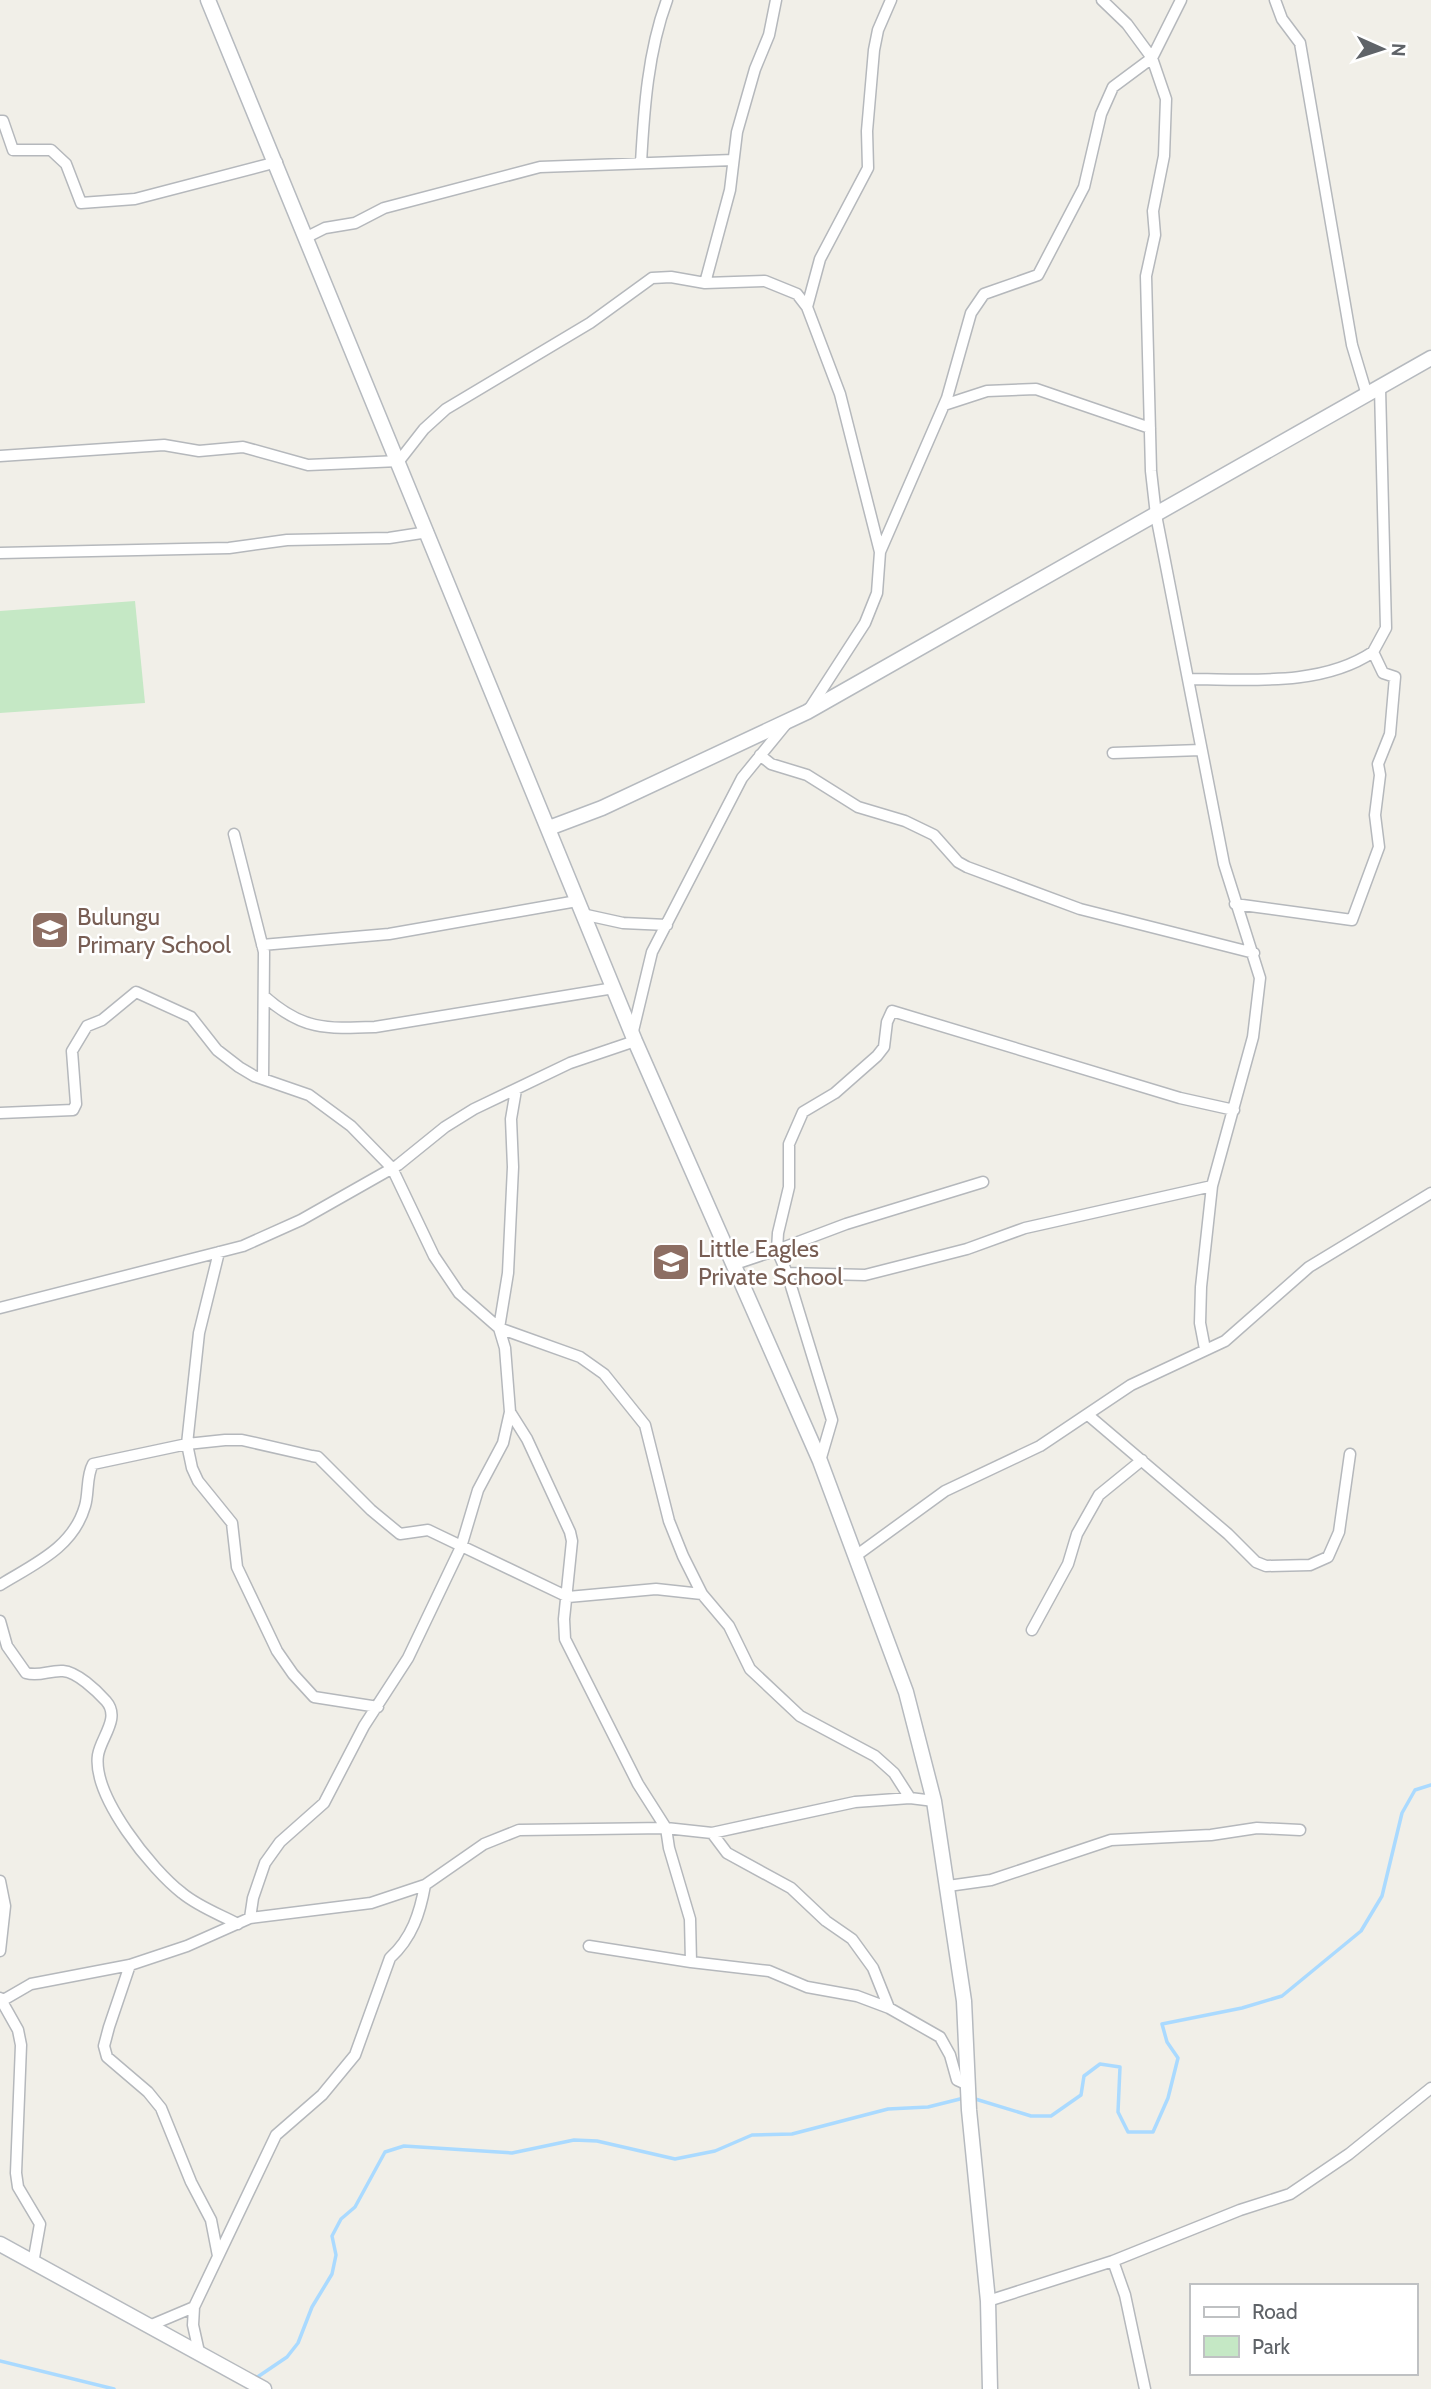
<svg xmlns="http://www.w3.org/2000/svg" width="1431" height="2389" font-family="Cabin,sans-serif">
	<rect width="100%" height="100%" fill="#f1efe8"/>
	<path fill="#c5e8c5" d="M135 601 145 703 0 713V611Z"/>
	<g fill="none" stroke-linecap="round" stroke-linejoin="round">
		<path stroke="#aadaff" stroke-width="3.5" d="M972 2098 1031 2116H1051L1081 2095 1084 2076 1100 2064 1120 2067 1118 2112 1128 2132H1153L1168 2098 1178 2058 1167 2042 1162 2024 1242 2008 1282 1996 1361 1931 1382 1896 1402 1813 1415 1790 1431 1785
			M0 2361 114 2389
			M256 2378 287 2357 298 2343 312 2307 332 2274 336 2255 332 2236 341 2219 355 2207 385 2152 404 2146 512 2153 574 2140 597 2141 675 2159 715 2151 752 2135 792 2134 888 2109 928 2107 964 2098"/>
		<defs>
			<path id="street" d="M1102 0 1127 24 1152 58 1166 99 1164 156 1153 211 1155 235 1146 276 1151 471 1156 515 1224 864 1260 978 1253 1037 1212 1186 1201 1287 1200 1323 1205 1349
				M1275 0 1282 19 1300 43 1352 345 1367 395
				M0 121H3L13 150H51L66 164 81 203 135 199 277 162
				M641 163C644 109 648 51 667 0
				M307 237 325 228 355 223 384 208 540 167 733 160
				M705 283 730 190 737 132 755 69 769 35 776 0
				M807 307 820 259 868 168 867 131 874 50 878 30 891 0
				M944 405 987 391 1036 389 1150 428
				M0 456 164 445 199 451 243 447 308 465 399 461 424 429 446 409 590 323 652 278 671 277 705 283 765 281 797 294 807 307 840 394 880 552
				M0 553 229 548 287 540 389 538 428 532
				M1188 679C1248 679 1321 687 1373 652
				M810 708 865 623 877 593 880 552 947 398 971 313 984 294 1038 275 1084 187 1101 114 1113 87 1152 58 1181 0
				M1113 753 1201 750
				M760 755 771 764 807 775 858 807 905 821 934 835 958 862 967 867 1080 909 1254 953
				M234 834 264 952 263 1079
				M1235 904 1352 920 1379 847 1375 815 1380 775 1378 764 1390 734 1395 677 1383 673 1373 652 1386 628 1380 388
				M582 914 623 923 667 925
				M262 945 389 934 577 901
				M264 996C302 1030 325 1029 375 1027L614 988
				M633 1031 652 952 742 778 786 724
				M0 1113 73 1110 76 1104 72 1051 87 1026 102 1020 136 992 191 1017 217 1050 239 1067 254 1076 309 1095 351 1126 392 1168 434 1256 459 1293 499 1328 580 1357 604 1374 645 1425 669 1521 683 1556 702 1594 729 1626 750 1669 800 1716 875 1756 894 1773 910 1798
				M983 1182 846 1224 777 1250 778 1233 789 1187V1144L803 1112 835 1093 877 1056 884 1047 887 1022 892 1011 1180 1098 1234 1110
				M219 1252 199 1333 187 1444 192 1468 198 1481 232 1523 237 1567 277 1651 293 1674 314 1697 378 1707
				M732 1265 777 1250 787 1273 865 1275 967 1249 1025 1228 1212 1186
				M787 1273 832 1420 820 1461
				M0 1308 243 1246 301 1220 398 1165 445 1127 474 1109 570 1063 635 1041
				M510 1412 527 1439 570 1532 572 1541 564 1619 565 1639 638 1784 666 1828 669 1848 690 1919 691 1962 769 1971 807 1987 857 1996 889 2008 940 2037 950 2055 957 2080 968 2085
				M1088 1415 1228 1534 1256 1562 1266 1566 1310 1565 1328 1557 1339 1532 1350 1454
				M857 1555 945 1491 1040 1446 1131 1385 1225 1341 1309 1267 1431 1193
				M0 1585C34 1564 73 1548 85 1506 89 1493 86 1476 93 1464L187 1444 225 1440H242L312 1456 318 1457 371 1510 400 1534 428 1530 568 1597 656 1589 702 1594
				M0 1621 7 1646 26 1673C40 1677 49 1670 63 1671 77 1672 96 1690 106 1701 121 1718 101 1737 98 1755 92 1796 152 1870 182 1893 199 1907 219 1914 238 1924
				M1032 1630 1068 1564 1077 1534 1099 1495 1142 1460
				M712 1833 727 1853 791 1888 826 1921 852 1939 873 1968 889 2008
				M0 1881 5 1906 0 1951
				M948 1886 991 1880 1111 1840 1211 1835 1257 1828 1300 1830
				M250 1918 253 1898 265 1863 280 1842 324 1803 364 1726 408 1658 461 1547 478 1490 503 1443 510 1412 505 1348 499 1328 508 1273 513 1167 511 1119 516 1090
				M589 1946 691 1962
				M130 1965 109 2027 104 2046 107 2057 148 2092 161 2108 191 2182 211 2220 218 2256
				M0 1998 18 2030 21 2045 16 2173 18 2187 40 2224 33 2263
				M0 2002 31 1984 130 1965 187 1946 250 1918 371 1903 425 1885 484 1844 519 1830 666 1828 712 1833 855 1802 910 1798 934 1801
				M1113 2261 1240 2210 1290 2194 1349 2154 1431 2088
				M988 2301 1113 2261 1125 2295 1145 2389
				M149 2326 194 2307
				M199 2352 193 2325 194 2307 276 2135 322 2095 355 2055 390 1958C412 1938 420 1913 425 1885"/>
			<path id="secondary" d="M208 0 635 1041 820 1461 906 1692 934 1801 964 2001 969 2110 988 2301 990 2389
				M549 828 602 808 807 712 1431 358
				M0 2244 264 2389"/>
		</defs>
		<use href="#street" stroke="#b5b8bc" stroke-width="13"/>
		<use href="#secondary" stroke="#b6babf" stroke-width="17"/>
		<use href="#street" stroke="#fff" stroke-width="10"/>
		<use href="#secondary" stroke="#fff" stroke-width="14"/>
	</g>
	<defs>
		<symbol id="school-square" viewBox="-11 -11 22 22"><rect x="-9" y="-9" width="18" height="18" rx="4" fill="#8d6e63" stroke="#fff"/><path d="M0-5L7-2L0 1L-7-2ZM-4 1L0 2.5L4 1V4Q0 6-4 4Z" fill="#fff"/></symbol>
	</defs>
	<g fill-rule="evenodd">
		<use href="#school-square" x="28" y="908" width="44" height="44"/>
		<use href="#school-square" x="649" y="1240" width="44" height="44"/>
	</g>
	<g text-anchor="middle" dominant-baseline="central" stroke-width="5" stroke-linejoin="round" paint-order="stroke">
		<g font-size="24" fill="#785e54" stroke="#fff" text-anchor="start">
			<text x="77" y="916">Bulungu<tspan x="77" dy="28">Primary School</tspan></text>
			<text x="698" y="1248">Little Eagles<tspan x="698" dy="28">Private School</tspan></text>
		</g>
	</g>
	<rect x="1190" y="2284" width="228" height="91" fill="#ffffff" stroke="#bfc1c3" stroke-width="2"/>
	<rect x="1204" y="2307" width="35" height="10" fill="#ffffff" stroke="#bfc1c3" stroke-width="2"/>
	<text x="1252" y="2319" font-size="21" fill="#5f6368">Road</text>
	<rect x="1204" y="2336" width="35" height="21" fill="#c5e8c5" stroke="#bfc1c3" stroke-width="2"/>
	<text x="1252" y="2354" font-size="21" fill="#5f6368">Park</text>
	<g transform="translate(1382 49) rotate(93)" stroke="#ffffff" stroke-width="5" paint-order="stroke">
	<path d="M0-5L12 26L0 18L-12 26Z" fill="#5f6368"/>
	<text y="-10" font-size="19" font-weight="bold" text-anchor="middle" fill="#5f6368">N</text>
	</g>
</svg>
